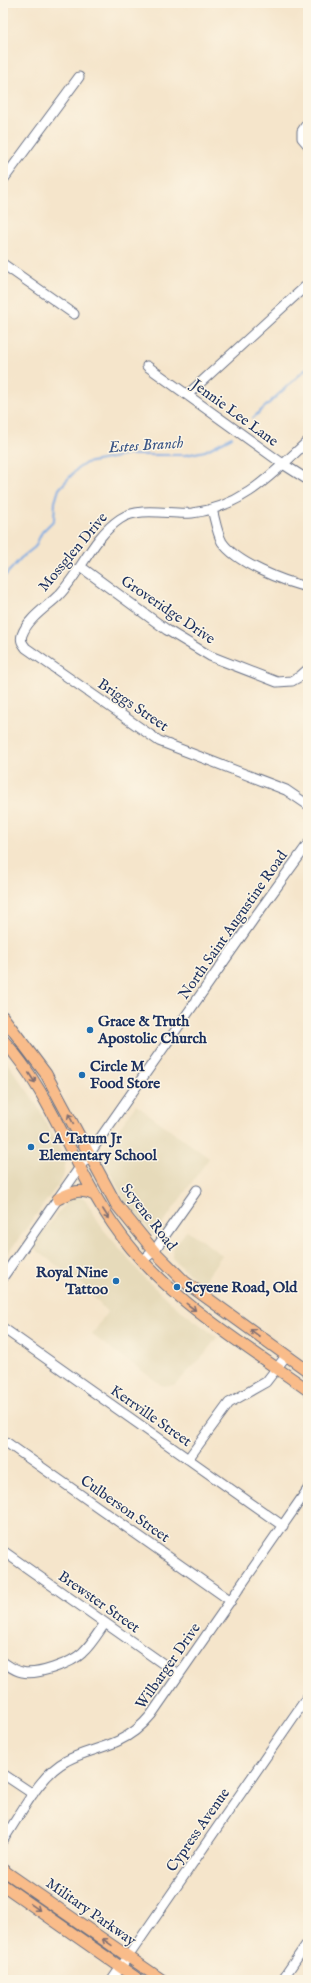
<svg xmlns="http://www.w3.org/2000/svg" width="311" height="1983" font-family="'IM FELL English',serif">
	<rect width="100%" height="100%" fill="#fcf5e5"/>
	<filter id="ink" filterUnits="userSpaceOnUse"><feTurbulence type="fractalNoise" baseFrequency=".025" numOctaves="2"/><feDisplacementMap in="SourceGraphic" scale="8" xChannelSelector="R" yChannelSelector="G"/><feConvolveMatrix kernelMatrix="1 2 1 2 8 2 1 2 1" color-interpolation-filters="sRGB"/></filter>
	<filter id="wash" filterUnits="userSpaceOnUse"><feTurbulence type="fractalNoise" baseFrequency=".012" numOctaves="4" result="noise"/><feDisplacementMap in="SourceGraphic" scale="16" xChannelSelector="R" yChannelSelector="G"/><feGaussianBlur stdDeviation="0.9" result="paint"/><feColorMatrix in="noise" values="0 0 0 0 0 0 0 0 0 0 0 0 0 0 0 0 0 1.4 0 .05"/><feComposite in="paint" operator="in"/></filter>
	<g filter="url(#wash)">
		<rect width="100%" height="100%" fill="#f5e5cb"/>
		<path fill="#e6daba" d="M3 1057 36 1103 66 1161 63 1178 3 1260Z
			M136 1105 209 1158 154 1236 124 1200 101 1154Z
			M72 1195 85 1199 103 1229 146 1280 175 1306 217 1337 204 1355 175 1385 163 1386 92 1335 107 1312 81 1283 32 1247Z
			M187 1230 222 1255 201 1285 172 1258V1250Z"/>
		<g fill="none" stroke-linecap="round" stroke-linejoin="round">
			<path stroke="#7aa9e3" stroke-width="2" d="M253 418 308 367
				M3 578 21 558 35 547 42 532 54 520 55 502 59 489 77 469 86 463 128 455H186L205 451 232 437"/>
		</g>
	</g>
	<g filter="url(#ink)">
		<g fill="none" stroke-linecap="round" stroke-linejoin="round">
			<defs>
				<path id="minor" d="M308 122 302 131V138L308 145
					M3 180 79 77
					M3 264 74 314
					M147 366 283 464 308 480
					M187 395 308 284
					M308 441C272 474 243 507 192 513 169 515 140 506 120 519 93 537 81 572 59 595 47 607 28 618 22 635 20 641 23 644 26 648L159 741 286 790 308 805
					M212 509C215 520 217 533 222 542 236 563 284 582 308 587
					M81 567 167 630 210 656 277 682 292 681 299 677 308 669
					M142 1261 154 1251 197 1190
					M3 1277 255 917 308 844
					M3 1328 283 1526
					M3 1440 231 1601
					M188 1459 229 1403 266 1382 286 1356
					M3 1551 179 1675
					M3 1662C9 1666 15 1671 22 1672 36 1676 72 1663 82 1653 91 1645 98 1633 105 1623
					M3 1774 33 1794
					M3 1840C20 1816 39 1775 66 1761 82 1752 101 1749 118 1741 131 1735 142 1726 151 1715L308 1489
					M112 1980 308 1696
					M282 1980 308 1942"/>
				<path id="major" d="M3 1017 46 1074 116 1204 154 1251 185 1282 308 1371
					M3 1040C52 1094 72 1165 113 1224 162 1296 239 1341 308 1390
					M58 1199C70 1193 81 1187 94 1195
					M3 1870 162 1980
					M3 1885 139 1980"/>
			</defs>
			<use href="#minor" stroke="#676f84" stroke-width="11"/>
			<use href="#major" stroke="#676f84" stroke-width="13"/>
			<use href="#minor" stroke="#fff" stroke-width="9"/>
			<use href="#major" stroke="#f9bc8a" stroke-width="11"/>
		</g>
		<defs><path id="oneway-shaft" d="M-6 0H5M1.5-3L5.5 0L1.5 3" fill="none" stroke-width="1.6" stroke-linecap="round" stroke-linejoin="round"/></defs>
		<g stroke="#7f6e72">
			<use href="#oneway-shaft" transform="translate(32 1078) rotate(57)"/>
			<use href="#oneway-shaft" transform="translate(71 1119) rotate(-117)"/>
			<use href="#oneway-shaft" transform="translate(106 1214) rotate(57)"/>
			<use href="#oneway-shaft" transform="translate(191 1307) rotate(37)"/>
			<use href="#oneway-shaft" transform="translate(255 1333) rotate(-144)"/>
			<use href="#oneway-shaft" transform="translate(35 1907) rotate(35)"/>
			<use href="#oneway-shaft" transform="translate(107 1942) rotate(-145)"/>
		</g>
	</g>
	<g fill="#1f6fb2" stroke="#fcf5e5" stroke-width="1.5">
		<circle cx="90" cy="1030" r="4"/>
		<circle cx="82" cy="1075" r="4"/>
		<circle cx="31" cy="1147" r="4"/>
		<circle cx="116" cy="1281" r="4"/>
		<circle cx="177" cy="1287" r="4"/>
	</g>
	<g text-anchor="middle" dominant-baseline="central" stroke-width="3" stroke-linejoin="round" paint-order="stroke">
		<g font-size="15" fill="#1b2f5e" stroke="#fcf5e5">
			<text transform="translate(235 413) rotate(36)">Jennie Lee Lane</text>
			<text transform="translate(73 552) rotate(-50)">Mossglen Drive</text>
			<text transform="translate(168 610) rotate(34)">Groveridge Drive</text>
			<text transform="translate(133 705) rotate(34)">Briggs Street</text>
			<text transform="translate(233 925) rotate(-55)">North Saint Augustine Road</text>
			<text transform="translate(149 1217) rotate(52)">Scyene Road</text>
			<text transform="translate(151 1416) rotate(35)">Kerrville Street</text>
			<text transform="translate(125 1509) rotate(35)">Culberson Street</text>
			<text transform="translate(99 1602) rotate(35)">Brewster Street</text>
			<text transform="translate(168 1666) rotate(-55)">Wilbarger Drive</text>
			<text transform="translate(198 1830) rotate(-55)">Cypress Avenue</text>
			<text transform="translate(91 1912) rotate(35)">Military Parkway</text>
		</g>
		<g font-size="15" font-weight="bold" fill="#1b2f5e" stroke="#fcf5e5" text-anchor="start">
			<text x="98" y="1021">Grace &amp; Truth<tspan x="98" dy="17">Apostolic Church</tspan></text>
			<text x="90" y="1066">Circle M<tspan x="90" dy="17">Food Store</tspan></text>
			<text x="39" y="1138">C A Tatum Jr<tspan x="39" dy="17">Elementary School</tspan></text>
			<text x="108" y="1272" text-anchor="end">Royal Nine<tspan x="108" dy="17">Tattoo</tspan></text>
			<text x="185" y="1287">Scyene Road, Old</text>
		</g>
		<g font-size="16" font-style="italic" fill="#385486" stroke="#fcf5e5">
			<text transform="translate(146 446) rotate(-4)">Estes Branch</text>
		</g>
	</g>
	<rect width="311" height="1983" fill="none" stroke="#fcf5e5" stroke-width="16"/>
</svg>
